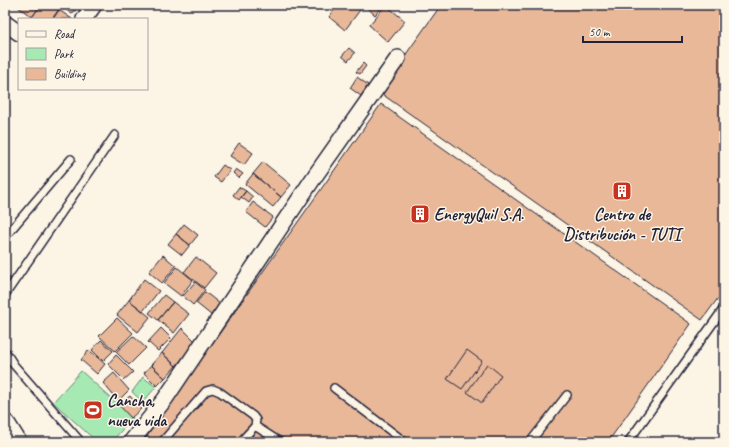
<svg xmlns="http://www.w3.org/2000/svg" width="729" height="447" font-family="Caveat,sans-serif">
	<rect width="100%" height="100%" fill="#fcf5e5"/>
	<filter id="ink" filterUnits="userSpaceOnUse"><feTurbulence type="fractalNoise" baseFrequency=".025" numOctaves="2"/><feDisplacementMap in="SourceGraphic" scale="8" xChannelSelector="R" yChannelSelector="G"/><feConvolveMatrix kernelMatrix="1 2 1 2 8 2 1 2 1" color-interpolation-filters="sRGB"/></filter>
	<g filter="url(#ink)">
		<path fill="#a7e9b3" stroke="#648677" d="M81 371 133 418 111 442H97L53 402Z
			M143 377 156 387 143 402 132 392Z"/>
		<path fill="#e8b899" stroke="#22223b" d="M20 5H41L32 17 18 7Z
			M41 5H53L59 9 52 19H34L32 17Z
			M59 5H79L72 14Z
			M338 5H353L360 10 345 30 329 17Z
			M364 5H384L375 15Z
			M386 5 405 21 388 42 369 25Z
			M441 5H724V290L702 320 379 92Z
			M59 10 72 19H53Z
			M349 48 355 53 348 61 342 56Z
			M363 63 366 66 360 74 356 72Z
			M357 77 368 85 361 96 350 88Z
			M381 104 691 324 608 442H143Z
			M239 143 253 153 244 165 230 156Z
			M263 162 291 185 281 197 253 174Z
			M223 165 230 170 221 182 214 177Z
			M236 169 243 174 239 178 233 173Z
			M253 174 281 197 273 207 245 184Z
			M239 187 246 191 239 200 233 195Z
			M246 191 253 197 249 203 241 197Z
			M253 202 273 217 265 227 246 212Z
			M184 224 198 235 190 245 176 234Z
			M176 234 190 245 182 255 168 244Z
			M163 255 176 266 162 283 149 272Z
			M196 257 216 273 204 288 184 272Z
			M177 267 193 280 181 296 164 283Z
			M5 274 12 280 5 290Z
			M144 279 159 291 143 311 129 300Z
			M195 282 205 290 193 305 183 296Z
			M205 292 220 304 211 315 196 303Z
			M164 295 173 302 158 320 149 313Z
			M129 300 150 317 138 332 117 315Z
			M173 302 189 314 174 333 158 320Z
			M117 318 133 333 115 351 99 336Z
			M161 328 171 338 158 351 148 342Z
			M182 328 196 342 176 366 162 353Z
			M133 336 146 348 129 365 116 352Z
			M101 340 113 351 103 361 92 350Z
			M89 350 105 364 97 374 81 360Z
			M467 350 482 361 462 389 447 379Z
			M162 353 176 366 165 378 151 365Z
			M116 355 133 372 124 380 108 364Z
			M487 364 501 375 482 403 467 392Z
			M151 365 165 378 157 386 144 373Z
			M114 373 129 390 118 401 103 383Z
			M130 396 141 409 131 418 119 405Z"/>
		<g fill="none" stroke-linecap="round" stroke-linejoin="round">
			<defs>
				<path id="service" d="M5 237 71 159
					M5 295 115 135
					M5 351 14 365 81 442
					M334 388 405 442
					M255 426 280 442
					M162 442 206 391 213 389 220 392 253 416 256 420 255 426 243 439
					M530 442 567 395
					M628 442 724 308"/>
				<path id="minor" d="M84 19 94 5
					M5 23 19 33
					M131 442 165 399 317 173 398 58"/>
				<path id="trunk" d="M5 426 15 442"/>
			</defs>
			<use href="#service" stroke="#22223b" stroke-width="10"/>
			<use href="#minor" stroke="#22223b" stroke-width="18"/>
			<use href="#trunk" stroke="#22223b" stroke-width="25"/>
			<use href="#service" stroke="#fcf5e5" stroke-width="7"/>
			<use href="#minor" stroke="#fcf5e5" stroke-width="15"/>
			<use href="#trunk" stroke="#fcf5e5" stroke-width="22"/>
		</g>
	</g>
	<defs>
		<symbol id="building-square" viewBox="-11 -11 22 22"><rect x="-9" y="-9" width="18" height="18" rx="4" fill="#c8321e" stroke="#fcf5e5"/><path d="M-4-6H4V6H1V3H-1V6H-4ZM-2.5-4.3h1.7v1.8h-1.7ZM.8-4.3h1.7v1.8H.8ZM-2.5-1h1.7V.8h-1.7ZM.8-1h1.7V.8H.8Z" fill="#fff"/></symbol>
		<symbol id="stadium-square" viewBox="-11 -11 22 22"><rect x="-9" y="-9" width="18" height="18" rx="4" fill="#c8321e" stroke="#fcf5e5"/><path d="M0-5a6.5 5 0 1 0 0 10a6.5 5 0 1 0 0-10ZM-3.5-1.8h7v3.6h-7Z" fill="#fff"/></symbol>
	</defs>
	<g fill-rule="evenodd">
		<use href="#building-square" x="611" y="180" width="22" height="22"/>
		<use href="#building-square" x="409" y="203" width="22" height="22"/>
		<use href="#stadium-square" x="82" y="399" width="22" height="22"/>
	</g>
	<g text-anchor="middle" dominant-baseline="central" stroke-width="3" stroke-linejoin="round" paint-order="stroke">
		<g font-size="17" font-weight="bold" fill="#22223b" stroke="#fcf5e5" text-anchor="start">
			<text x="434" y="214">EnergyQuil S.A.</text>
			<text x="622" y="214" text-anchor="middle">Centro de<tspan x="622" dy="20">Distribución - TUTI</tspan></text>
			<text x="107" y="400">Cancha,<tspan x="107" dy="20">nueva vida</tspan></text>
		</g>
	</g>
	<rect width="729" height="447" fill="none" stroke="#fcf5e5" stroke-width="20"/>
	<rect x="10" y="10" width="709" height="427" fill="none" stroke="#22223b" stroke-width="1.5" filter="url(#ink)"/>
	<rect x="18" y="18" width="130" height="72" fill="#fcf5e5" stroke="#a5a1a1"/>
	<rect x="26" y="31" width="20" height="6" fill="#fcf5e5" stroke="#a5a1a1"/>
	<text x="54" y="38" font-size="12" fill="#22223b">Road</text>
	<rect x="26" y="48" width="20" height="12" fill="#a7e9b3" stroke="#a5a1a1"/>
	<text x="54" y="58" font-size="12" fill="#22223b">Park</text>
	<rect x="26" y="68" width="20" height="12" fill="#e8b899" stroke="#a5a1a1"/>
	<text x="54" y="78" font-size="12" fill="#22223b">Building</text>
	<path d="M583 36v6h99v-6" fill="none" stroke="#22223b" stroke-width="2"/>
	<text x="589" y="36" font-size="12" fill="#22223b" stroke="#fcf5e5" stroke-width="3" paint-order="stroke">50 m</text>
</svg>
